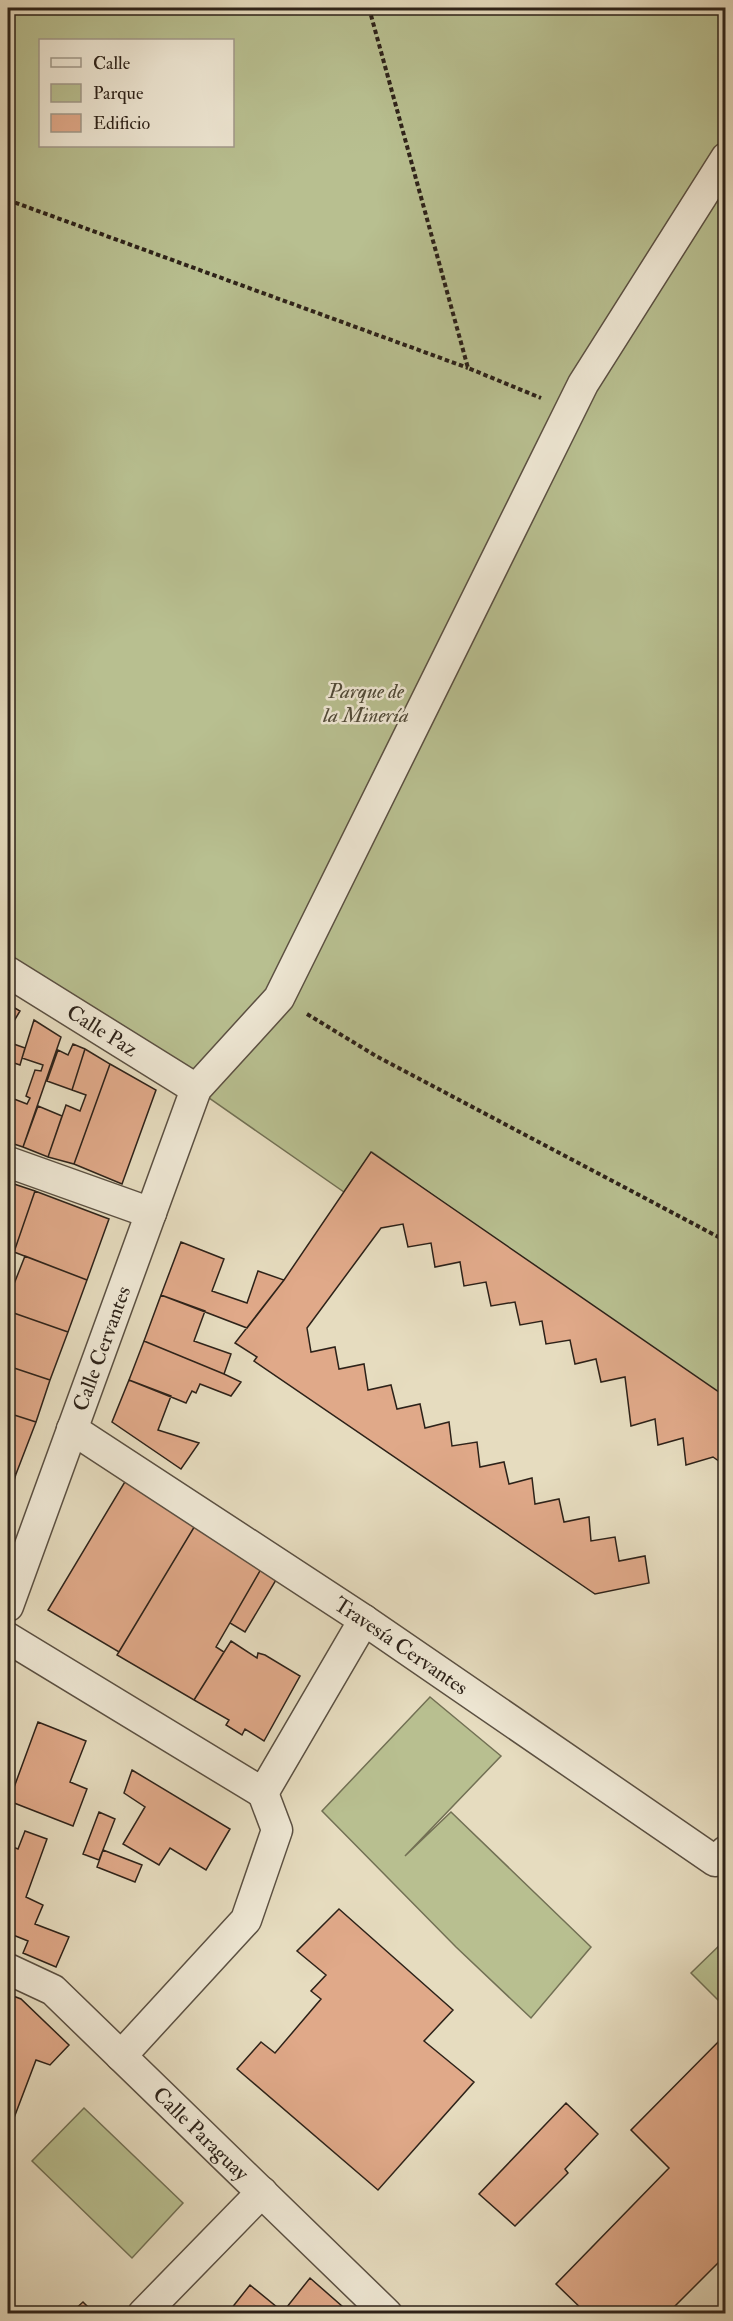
<svg xmlns="http://www.w3.org/2000/svg" width="733" height="2321" font-family="'IM FELL Double Pica',serif">
	<rect width="100%" height="100%" fill="#e6dcbf"/>
	<filter id="stains"><feTurbulence type="fractalNoise" baseFrequency=".00333" numOctaves="4"/><feColorMatrix values="0 0 0 0 .2 0 0 0 0 .09 0 0 0 0 .02 0 0 0 .5 -.17"/></filter>
	<radialGradient id="worn" r=".72"><stop offset=".6" stop-color="#630" stop-opacity="0"/><stop offset="1" stop-color="#630" stop-opacity=".3"/></radialGradient>
	<path fill="#b8bf90" stroke="#727054" stroke-width="1.5" fill-rule="evenodd" d="M8 8H725V1401L372 1152 344 1192 196 1089 8 972V435L14 430 8 406ZM40 40H232V146H40Z
		M430 1697 501 1756 405 1856 451 1812 591 1947 531 2018 456 1947 322 1811Z
		M725 1940V2007L691 1973Z
		M84 2108 183 2203 132 2258 32 2161Z"/>
	<path fill="#e0a989" stroke="#2d2219" stroke-width="1.5" d="M8 1004 20 1011 11 1026 8 1024Z
		M34 1020 61 1037 23 1147 8 1142V1101L9 1097 27 1104 30 1098 26 1096 35 1070 41 1071 43 1065 22 1058Z
		M8 1042 25 1048 20 1065 8 1061Z
		M73 1044 85 1049 72 1090 47 1081 58 1050 68 1055Z
		M85 1049 110 1064 74 1164 48 1157 66 1105 80 1111 86 1095 72 1090Z
		M110 1064 156 1090 122 1184 74 1164Z
		M38 1106 62 1116 48 1157 23 1147Z
		M371 1152 726 1397V1466L713 1457 686 1465 683 1438 658 1445 655 1419 631 1426 625 1377 601 1382 596 1359 575 1364 570 1340 546 1344 542 1321 520 1325 515 1302 491 1306 486 1282 464 1286 460 1262 435 1267 431 1243 408 1247 403 1224 381 1228 307 1328 311 1352 335 1347 339 1369 364 1364 368 1390 391 1385 397 1409 420 1404 425 1428 449 1422 452 1446 477 1442 480 1467 504 1462 509 1484 532 1478 535 1504 559 1499 564 1522 589 1517 591 1541 615 1537 619 1561 645 1556 649 1583 595 1594 254 1361 257 1357 235 1343 284 1280Z
		M8 1182 35 1191 14 1252 8 1250V1216L10 1207 8 1206Z
		M35 1191 109 1219 87 1280 14 1252Z
		M181 1242 224 1259 212 1291 247 1303 258 1271 284 1280 247 1328 161 1295Z
		M25 1256 87 1280 68 1332 8 1311V1281L14 1284Z
		M161 1295 205 1311 194 1341 231 1354 224 1374 144 1341Z
		M8 1311 68 1332 50 1380 8 1366Z
		M144 1341 224 1374 241 1382 231 1396 200 1384 196 1393 192 1391 186 1403 129 1380Z
		M8 1366 50 1380 36 1422 8 1413Z
		M129 1380 171 1396 158 1430 199 1443 181 1469 112 1422Z
		M8 1413 36 1422 16 1474 8 1471Z
		M8 1471 16 1474 8 1501Z
		M126 1480 196 1524 119 1652 48 1610Z
		M196 1524 261 1569 216 1647 224 1652 194 1700 117 1655Z
		M261 1569 276 1580 245 1632 230 1623Z
		M231 1641 257 1658 258 1653 265 1655 300 1676 264 1741 245 1729 242 1735 226 1725 229 1720 194 1700Z
		M38 1722 86 1741 70 1782 87 1789 73 1826 9 1801Z
		M132 1770 230 1829 206 1870 170 1848 159 1865 123 1844 145 1807 124 1793Z
		M99 1812 115 1819 99 1860 83 1854Z
		M25 1831 47 1839 26 1897 43 1905 35 1924 69 1937 56 1967 23 1953 28 1941 8 1933V1845L18 1849Z
		M103 1850 142 1865 135 1882 97 1867Z
		M339 1909 453 2010 424 2041 474 2082 378 2190 237 2069 261 2042 275 2053 321 1999 311 1991 326 1975 297 1951Z
		M8 1994 21 1999 69 2045 50 2065 36 2060 9 2131Z
		M726 2034V2255L667 2314H587L556 2284 669 2168 631 2130Z
		M566 2103 598 2134 565 2169 568 2173 515 2226 479 2194Z
		M310 2278 351 2314H227L250 2285 283 2312Z
		M83 2302 95 2314H65L68 2310 71 2313Z"/>
	<g fill="none" stroke-linecap="round" stroke-linejoin="round">
		<defs>
			<g id="street">
				<path id="s1" d="M8 972 196 1089"/>
				<path d="M8 1162 151 1213"/>
				<path id="s2" d="M72 1429 364 1620 715 1861 726 1851"/>
				<path id="s3" d="M8 1606 196 1089 279 998 583 384 726 158"/>
				<path d="M8 1638 263 1793 364 1620"/>
				<path id="s4" d="M8 1969 53 1990 387 2314"/>
				<path d="M121 2056 246 1920 277 1830 263 1793"/>
				<path d="M143 2314 262 2192"/>
			</g>
		</defs>
		<use href="#street" stroke="#5b5042" stroke-width="33"/>
		<path stroke="#2d2219" stroke-width="4" stroke-dasharray="4.5 3" stroke-linecap="butt" d="M369 8 468 368 541 398
			M8 200 468 368
			M307 1014 376 1056 726 1241"/>
		<use href="#street" stroke="#efe8d5" stroke-width="30"/>
	</g>
	<g text-anchor="middle" dominant-baseline="central" stroke-width="5" stroke-linejoin="round" paint-order="stroke">
		<g font-size="21" font-style="italic" fill="#504937" stroke="#efe8d5">
			<text x="366" y="691">Parque de<tspan x="366" dy="24">la Minería</tspan></text>
		</g>
		<g font-size="21" fill="#2d2219" stroke="#efe8d5">
			<text stroke="none"><textPath href="#s1" startOffset="111">Calle Paz</textPath></text>
			<text stroke="none"><textPath href="#s3" startOffset="274">Calle Cervantes</textPath></text>
			<text stroke="none"><textPath href="#s2" startOffset="394">Travesía Cervantes</textPath></text>
			<text stroke="none"><textPath href="#s4" startOffset="256">Calle Paraguay</textPath></text>
		</g>
	</g>
	<rect width="733" height="2321" fill="none" stroke="#e6dcbf" stroke-width="30"/>
	<rect x="9" y="9" width="715" height="2303" fill="none" stroke="#2d2219" stroke-width="3"/>
	<rect x="15" y="15" width="703" height="2291" fill="none" stroke="#2d2219" stroke-width="1.5"/>
	<rect x="39" y="39" width="195" height="108" fill="#efe8d5" stroke="#a1998a" stroke-width="1.5"/>
	<rect x="51" y="58" width="30" height="9" fill="#efe8d5" stroke="#a1998a" stroke-width="1.5"/>
	<text x="93" y="69" font-size="18" fill="#2d2219">Calle</text>
	<rect x="51" y="84" width="30" height="18" fill="#b8bf90" stroke="#a1998a" stroke-width="1.5"/>
	<text x="93" y="99" font-size="18" fill="#2d2219">Parque</text>
	<rect x="51" y="114" width="30" height="18" fill="#e0a989" stroke="#a1998a" stroke-width="1.5"/>
	<text x="93" y="129" font-size="18" fill="#2d2219">Edificio</text>
	<rect width="100%" height="100%" filter="url(#stains)"/>
	<rect width="100%" height="100%" fill="url(#worn)"/>
</svg>
